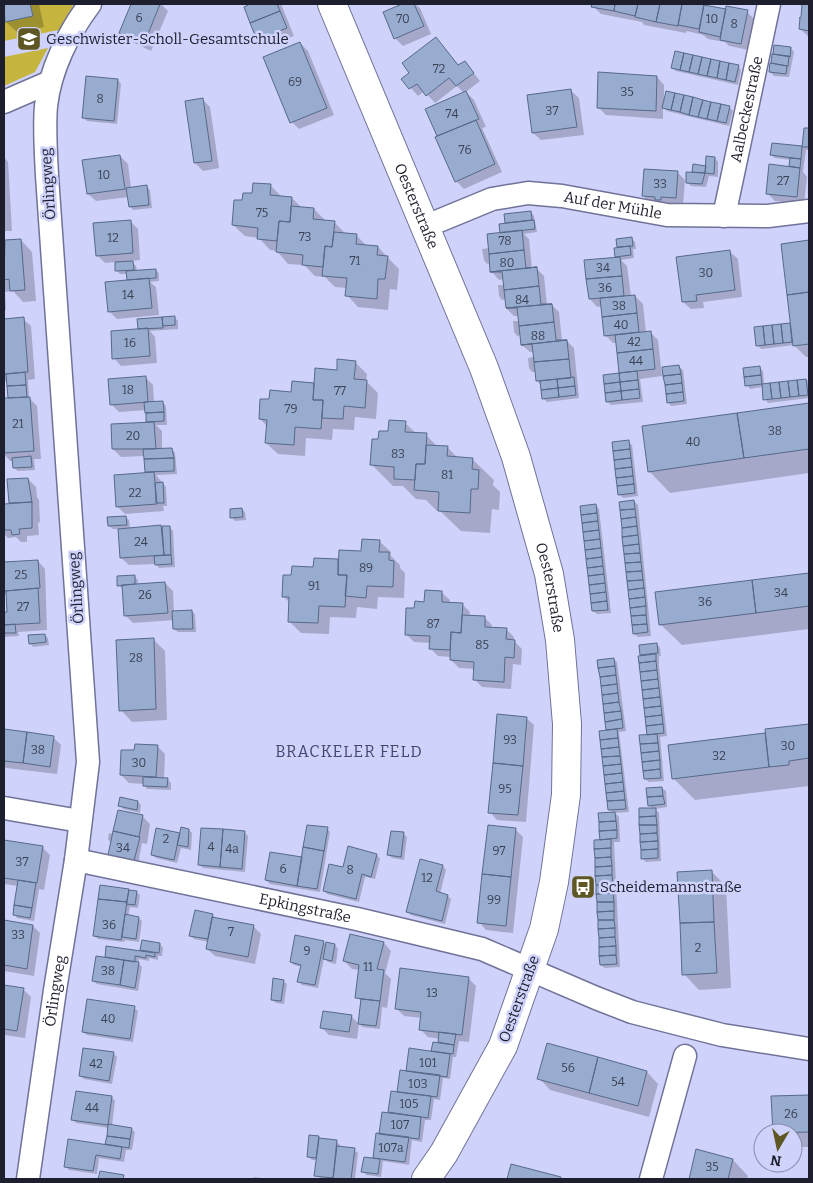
<svg xmlns="http://www.w3.org/2000/svg" width="813" height="1183" font-family="Bitter,serif">
	<rect width="100%" height="100%" fill="#cfd3fb"/>
	<path fill="#c5b43e" d="M30 4H74L59 30 4 41V15L5 22 33 16Z
		M48 48 35 72 4 86V57Z"/>
	<path fill="#0003" d="M4 4H39L44 27 18 33 6 22Z
		M132 4H161L168 11 151 51 128 40 120 33Z
		M251 4H281L294 36 266 47 258 39Z
		M405 4H415L420 8 431 34 403 46 395 38 384 13Z
		M593 4H704L708 8 747 12 755 20 749 50 729 46 725 42 708 39 703 35 687 31 686 33 644 25 642 22 601 14 593 6Z
		M803 4H809V37L800 29Z
		M436 38 459 66 465 62 480 81 466 92 474 100 486 127 482 128 502 172 464 189 456 181 427 110 464 93 457 86 435 103 424 91 418 96 403 79 411 73Z
		M300 43 308 51 334 115 299 129 292 122Z
		M775 46 791 48 794 52 789 77 774 76 770 72Z
		M738 66 741 70 738 85 676 71 672 68Z
		M657 77 664 85V102L729 107 733 111 729 126 667 111 663 107V119L606 115 598 107Z
		M118 80 121 84 117 124 87 121 84 118Z
		M571 91 579 98 584 135 541 140 533 133Z
		M202 99 210 107 219 168 203 171 195 163 186 102Z
		M805 129 809 130V150H806L803 172 807 177 804 204 775 201 767 193 792 168 790 166 791 160 775 158 771 155 773 144 803 147Z
		M120 156 128 164 131 188 146 186 150 190 152 208 133 210 130 206 129 197 96 201 88 194Z
		M4 157 8 162 12 231H4Z
		M708 158H715L718 162V177L709 176 706 187 691 186 685 180 683 205 651 203 643 196 677 172 687 182 694 174V166L707 167Z
		M270 185 282 197 292 198 302 208 314 209 326 221 334 222 346 234 357 236 367 246 378 247 389 259 399 269 397 290 390 289 388 310 358 307 347 295V288L335 287 325 277 315 276 304 265 288 264 277 251 270 250 259 238 245 236 233 225 244 202Z
		M531 212 534 216 537 232 524 234 529 239 532 269 536 268 544 276 547 305 551 304 559 312 562 341H567L574 348 579 398 547 402 543 398 542 386 537 381 536 372H532L529 368 528 358 533 357 535 359 534 352H530L522 345 521 335 517 336 514 332 513 321H518L520 323 519 316H514L507 309 506 299 502 300 499 296 498 285H502L505 287 504 279 499 280 492 272 491 263 487 264 484 260 482 249 489 248 501 234 507 224 506 215Z
		M130 221 138 229 140 260 131 261 136 266 137 271 155 270 159 273V281L150 282 156 287 159 315 117 319 109 311 130 281 128 274H120L117 271 116 262 105 263 97 255Z
		M631 238 635 242 636 249H633L634 258 621 260 627 266 631 296H635L643 304 646 333 650 332 658 340 662 376 640 379 643 402 611 405 607 401 620 374 617 343H613L605 335 602 306 597 307 590 299 618 258 616 256 618 248 617 240Z
		M21 240 32 252 36 301 23 302 13 291 5 292 6 310H4V251H7Z
		M809 242V357H806L794 345 761 349 757 345 790 324 792 327 783 245Z
		M730 252 738 259 742 297 703 302 704 308 691 309 683 302Z
		M174 317 178 321V329L150 331 155 337 157 363 121 366 114 358 140 330 138 320Z
		M23 319 31 326 35 379 28 380 29 398 37 406 41 459H34L35 470 18 471 14 468V461H10L4 454V400L9 399 8 381H4V320Z
		M355 362 367 374 366 381 378 393 376 419 355 417 354 430 333 429 332 440 306 438 305 456 278 454 266 443 267 426 260 419 270 401 292 393 293 382 315 384Z
		M679 367 683 370 687 404 671 406 668 402Z
		M759 367 763 371 764 385 809 380V398L768 403 765 399 763 387 750 389 747 385Z
		M145 377 153 385 154 403 162 402 166 406 167 425H156L162 431V450L172 449 175 453 177 474 156 475 166 487 167 506H163L164 511 125 514 117 506 148 474 146 472 145 456 121 457 113 449 147 424 146 410 119 412 111 404Z
		M809 404V473L670 493 649 471 643 427Z
		M405 423 417 434 426 435 438 447 448 448 458 458 472 459 494 480 493 485 500 492 499 510 492 509 490 533 461 531 440 511H437L426 500 416 499 403 486H393L372 465 379 440Z
		M628 442 632 445 638 496 623 498 619 494Z
		M28 479 36 487 37 497 39 500 40 522 38 523 39 535 27 536V542H21L16 537 8 538 4 534V505H10L9 480Z
		M634 501 638 505 651 636 638 637 634 634Z
		M596 505 599 509 611 613 597 614 593 611Z
		M242 509 245 512 246 520 235 521 231 517Z
		M126 517 129 520 130 529 161 527H169L173 531 175 567 159 568 156 564 129 565 121 558 119 529H113L109 526Z
		M379 541 391 552V556L400 565V568L405 573 404 598 378 597 377 609 357 607 356 618 330 617 329 634 301 633 289 621 290 603 283 596 293 576 315 568V559L340 560 363 553Z
		M38 561 45 569 47 630 18 632 19 636 4 637V613H8L7 594H4V563Z
		M809 574V629L682 645 660 624 656 593Z
		M134 576 138 580V585L165 583 173 591 174 612 191 611 195 614 196 632H178L174 629V620L133 623 125 615 123 589 119 586Z
		M442 593 450 600 449 604H462L470 612 469 617 485 618 492 625V629H506L514 637V641L522 649 521 665 513 664 511 689 482 687 474 679 475 669 459 668 451 660V657L438 656 430 648 431 643 414 642 406 634 415 610Z
		M45 635 48 638 49 645 33 647 30 643Z
		M153 639 165 651 167 720 132 722 121 710Z
		M657 644 660 648 661 656H659V666L667 736 660 737 664 781 649 782 645 779 649 736 640 663 641 646Z
		M613 659 617 662 626 731 619 732 629 812 615 813 619 817 620 842H614L620 967 605 968 601 965V841L613 813 610 810 608 731 599 661Z
		M526 718 534 725 526 822 497 820 490 812Z
		M809 725V786L695 800 674 779 670 746 766 734V730Z
		M4 731 53 737 61 745 57 774 6 768 4 765Z
		M157 746 165 754 164 779H167L171 783V790L147 789 144 784 129 783 121 775 135 752Z
		M662 788 666 791 667 807 655 809 659 813 661 861 646 862 642 858 653 809 649 805Z
		M138 802 141 805 140 813 123 809 120 805Z
		M142 816 150 824 147 844 142 843 138 864 112 858 109 855 111 843 108 839 109 833 113 834Z
		M327 828 330 832 320 892 270 884 266 880 303 859Z
		M189 830 192 833 191 850 181 848 177 863 156 858 152 855Z
		M516 830 523 837 513 933 486 930 479 922Z
		M244 832 248 836 245 872 203 868 200 865Z
		M404 834 407 837 404 860 392 858 388 855Z
		M4 841 42 847 50 855 44 890 39 889 34 921 17 918 14 914 18 886 4 884Z
		M377 855 380 859 375 879 365 877 359 902 327 894 324 890 344 868Z
		M443 866 446 870 440 894 448 896 451 899 445 924 411 915 408 912Z
		M711 871 726 886 731 988 699 990 684 974Z
		M101 887 136 892 140 895 138 908 130 907 128 916 138 918 142 921 139 942 125 940 124 942 98 939 94 935Z
		M212 915 216 918 253 926 261 934 255 964 215 956 207 949 209 942 194 939 190 935Z
		M4 921 33 926 40 933 34 976 4 971Z
		M351 935 384 943 391 951 385 973 391 979 387 1008 382 1007 380 1029 362 1027 359 1023 362 1002 357 997 360 970 352 969 344 961Z
		M143 942 160 944 163 948 162 956H158V960L149 958V961L139 959 138 963 142 967 138 991 97 984 93 981 106 959 107 947 142 952Z
		M323 942 327 945H335L338 949 336 964 328 962 324 958 318 988 302 985 299 981 302 967 294 965 291 962Z
		M468 978 476 986 469 1042 459 1041 456 1057H453L450 1079 443 1078 440 1100 434 1099 431 1120H425L422 1142 412 1140 409 1165 383 1161 381 1177 366 1175 363 1171 374 1160 377 1135H380L389 1114 392 1092 398 1093 407 1073 432 1053 434 1043 439 1044 440 1039 428 1037 421 1030 422 1018 404 1016 396 1008Z
		M283 981 287 984 284 1004 276 1003 273 1000Z
		M4 986 23 989 31 997 25 1038 4 1035Z
		M134 1008 138 1011 133 1042 87 1035 83 1032Z
		M351 1016 359 1024 357 1039 329 1035 322 1028Z
		M548 1045 647 1072 658 1084 649 1117 550 1090 539 1078Z
		M113 1053 117 1057 112 1084 84 1079 80 1076Z
		M809 1096V1147H793V1133L774 1132 772 1097Z
		M112 1097 115 1101 112 1126 131 1129 135 1132 132 1150H126L124 1162 99 1158 97 1174 69 1170 65 1166 106 1146 109 1128 76 1123 72 1119Z
		M318 1137 320 1140 337 1142 340 1145V1148L354 1150 358 1153 355 1179H322L316 1175 317 1160H312L308 1156Z
		M697 1151 733 1160 748 1176 747 1179H690Z
		M512 1165 564 1179H508Z
		M253 1177 270 1179H253Z"/>
	<path fill="#97accf" stroke="#576989" d="M4 4H30L33 16 5 22Z
		M131 4H160L144 44 119 33Z
		M250 4H277L280 11 250 23 244 7Z
		M402 4H414L424 26 394 39 383 12Z
		M592 4H615L614 11 591 7Z
		M615 4H638L635 16 614 11Z
		M638 4H660L656 22 635 17Z
		M660 4H682L678 26 656 22Z
		M682 4H704L699 29 678 25Z
		M802 4H809V31L799 29 800 18H799L801 17Z
		M704 5 726 9 720 37 699 32Z
		M726 6 748 10 741 44 720 40Z
		M280 11 287 28 257 40 250 23Z
		M436 37 458 65 465 61 474 73 456 86 449 78 426 96 417 84 409 89 401 79 409 73 402 63Z
		M300 42 327 108 290 123 263 57Z
		M774 45 791 47 790 57 773 54Z
		M675 51 684 53 680 70 671 68Z
		M684 53 693 55 689 72 680 70Z
		M772 54 789 56 788 66 771 63Z
		M693 55 702 57 698 74 689 72Z
		M702 57 711 59 707 76 698 74Z
		M711 59 720 61 717 78 707 76Z
		M720 61 729 63 726 80 717 78Z
		M729 63 739 65 735 82 726 80Z
		M770 63 787 66 786 74 769 72Z
		M598 72 657 76 656 111 597 108Z
		M86 76 118 79 114 121 82 118Z
		M571 89 577 127 532 133 527 95Z
		M466 91 479 119 437 136 425 109Z
		M666 91 675 93 671 110 662 108Z
		M675 93 684 95 680 112 671 110Z
		M684 95 693 97 689 115 680 112Z
		M693 97 703 100 698 117 689 115Z
		M203 98 212 161 194 163 185 101Z
		M703 100 711 102 707 119 698 117Z
		M711 102 721 104 717 121 707 119Z
		M721 104 730 106 726 123 717 121Z
		M476 120 495 164 455 182 435 137Z
		M804 128H809V147H802Z
		M772 143 802 146 801 159 770 155Z
		M120 155 125 189 87 194 82 160Z
		M706 156 715 157 714 174 705 173Z
		M790 158 801 159 800 168 789 166Z
		M693 164 706 166 705 173 692 172Z
		M769 164 800 168 797 197 766 194Z
		M644 169 678 171 676 198 661 197V200H655V197L642 196Z
		M686 172 705 173 702 184 686 183Z
		M253 183 271 184 270 195 292 197 290 222 279 221 277 241 257 239 258 228 232 225 234 200H242L243 193H252Z
		M147 185 149 205 129 207 126 188Z
		M291 206 314 208 313 219 335 221 332 247 325 246 323 267 302 265 303 255 276 252 279 221 290 222Z
		M531 211 532 220 505 223 504 214Z
		M131 220 133 253 96 256 93 223Z
		M534 220 535 229 500 233 499 224Z
		M522 230 524 250 489 254 487 234Z
		M334 232 357 234 356 244 378 246 377 255 388 256 385 279H378L377 299 345 296 347 278 322 276 325 246 332 247Z
		M632 237 633 246 617 247 616 239Z
		M21 239 25 290 10 291 9 279 4 280 5 240Z
		M809 240V292L787 295 781 244Z
		M630 246 631 255 615 257 614 248Z
		M524 250 526 268 537 267 490 272 489 254Z
		M730 250 735 290 696 295 697 301 682 302 676 257Z
		M620 257 622 276 586 279 584 260Z
		M133 261 134 270 115 271V262Z
		M537 267 539 286 504 290 502 272H490Z
		M156 269V278L127 280 126 271Z
		M622 276 624 296 589 299 586 279Z
		M149 278 152 308 108 312 105 282Z
		M539 286 541 304H552L506 308 504 290Z
		M809 292V344L793 346 787 295Z
		M635 295 637 313 602 317 600 298Z
		M552 304 554 322 519 326 517 308H506Z
		M637 313 639 332 604 336 602 317Z
		M175 316V325L163 326 162 317Z
		M24 317 28 372 4 374V319Z
		M162 317 163 328 138 329 137 319Z
		M554 322 556 340H567L521 345 519 326Z
		M790 323 792 342 783 343 781 324Z
		M781 324 783 343 774 344 772 325Z
		M772 325 774 344 765 345 763 326Z
		M763 326 765 345 756 346 754 327Z
		M148 328 150 356 112 359 111 331Z
		M651 331 653 349 617 353 615 335Z
		M567 340 569 359 534 362 532 344 521 345Z
		M653 349 655 369 619 373 617 353Z
		M337 359 356 361 354 379 367 380 365 408 344 406 343 419 322 418 323 400H313L315 368 337 370Z
		M569 359 571 378 536 381 534 362Z
		M679 365 681 374 663 376 662 367Z
		M760 366 761 375 744 377 743 368Z
		M637 371 638 380 620 382 619 373Z
		M25 372 26 385 7 386 6 374Z
		M619 373 620 382 604 384 603 375Z
		M681 374 682 383 665 385 663 376Z
		M761 375 762 384 745 386 744 377Z
		M146 376 148 402 110 405 108 379Z
		M574 377 575 386 558 388 557 379Z
		M557 379 558 388 541 390 540 381Z
		M806 379 808 395 799 396 797 380Z
		M638 380 639 389 621 391 620 382Z
		M797 380 799 396 790 397 788 381Z
		M292 381 314 383 313 400H323L321 429 295 427 294 445 265 443 267 420 259 419 260 399H269L270 390 291 392Z
		M788 381 790 397 781 398 779 382Z
		M620 382 621 391 605 393 604 384Z
		M779 382 781 398 772 399 770 383Z
		M682 383 683 392 666 394 665 385Z
		M770 383 772 399 763 400 762 384Z
		M26 385 27 397 8 398 7 386Z
		M575 386 576 395 559 397 558 388Z
		M558 388 559 397 542 399 541 390Z
		M639 389 640 398 622 400 621 391Z
		M621 391 622 400 606 402 605 393Z
		M683 392 684 401 667 403 666 394Z
		M30 397 34 451 4 453V398Z
		M163 401 164 412 145 413 144 402Z
		M809 403V449L744 458 737 413Z
		M164 412V421L146 422V413Z
		M737 413 744 458 648 472 642 426Z
		M389 420 406 421 405 432 427 433 425 464H416L415 480 394 479V467L370 465 372 439H378L379 431H388Z
		M154 422 156 449H112L111 424Z
		M629 440 630 449 613 451 612 442Z
		M426 445 448 446 447 456 473 458 472 469 479 470 478 489H471L470 513 438 511 439 492 414 490 416 464H425Z
		M172 448 174 458 144 459 143 449Z
		M630 449 631 458 614 460 613 451Z
		M31 456 32 467 13 468 12 458Z
		M174 458V471L145 472 144 459Z
		M631 458 632 467 615 469 614 460Z
		M632 467 633 476 616 478 615 469Z
		M154 472 157 504 116 507 114 475Z
		M633 476 634 484 617 486 616 478Z
		M28 478 32 502 9 503 7 479Z
		M163 482 164 503H156L155 483Z
		M634 484 635 493 618 495 617 486Z
		M634 500 635 509 620 510 619 502Z
		M32 502V528L19 529 20 534 12 535 11 530H4V504Z
		M596 504 597 513 581 515 580 506Z
		M242 508 243 517 230 518V509Z
		M635 509 636 517 621 519 620 510Z
		M597 513 598 521 582 523 581 515Z
		M126 516 127 525 108 526 107 517Z
		M636 517 637 526 622 528 621 519Z
		M598 521 599 530 583 532 582 523Z
		M161 525 164 555 120 558 118 529Z
		M162 526H170L171 555H164Z
		M637 526 638 535 622 537V528Z
		M599 530 600 539 584 541 583 532Z
		M638 535 639 544 623 546 622 537Z
		M362 539 380 540 379 552H389V560L394 561 393 587 367 586 366 598 345 596 347 575H338L339 550 361 551Z
		M600 539 601 548 585 550 584 541Z
		M639 544 640 553 624 554 623 546Z
		M601 548 602 557 586 559 585 550Z
		M640 553 641 562 625 563 624 554Z
		M171 555 172 564 155 565 154 556Z
		M602 557 603 566 587 568 586 559Z
		M314 558 338 559V575H347L345 607 319 606 318 623 288 622 289 597H282L283 575H291L292 566 313 567Z
		M38 560 40 588 4 591V562Z
		M641 562 642 571 626 572 625 563Z
		M603 566 604 574 588 576 587 568Z
		M642 571 643 580 627 581 626 572Z
		M809 573V606L756 613 752 580Z
		M604 574 605 583 589 585 588 576Z
		M135 575V584L117 586V576Z
		M643 580 644 588 628 590 627 581Z
		M752 580 756 613 659 625 655 592Z
		M165 582 168 613 124 616 122 585Z
		M605 583 606 592 590 594 589 585Z
		M38 588 40 623 4 625V612H7L6 591Z
		M644 588 645 597 629 599 628 590Z
		M425 590 442 591V602L463 603 461 633 451 632 450 650 429 649 430 636 405 635 406 608H414L415 601 424 602Z
		M606 592 607 601 591 603 590 594Z
		M645 597 646 606 630 608 629 599Z
		M607 601 608 610 592 611 591 603Z
		M646 606V615L631 616 630 608Z
		M192 610 193 629H173L172 611Z
		M462 615 485 616V627L507 628 506 639 515 640 514 658 505 657 504 682 473 680 474 662 450 660 451 632 461 633Z
		M646 615 647 624 632 625 631 616Z
		M15 624 16 633H4V625Z
		M647 624 648 632 633 634 632 625Z
		M45 634 46 642 29 644 28 635Z
		M154 638 156 709 119 711 116 640Z
		M657 643 658 653 640 655 639 645Z
		M656 654V661L639 663 638 656Z
		M614 658 615 666 598 668 597 660Z
		M656 661 657 670 640 672 639 663Z
		M615 666 616 675 600 677 598 668Z
		M657 670 658 679 641 681 640 672Z
		M616 675 617 684 601 686 600 677Z
		M658 679 659 688 642 690 641 681Z
		M617 684 618 693 602 695 601 686Z
		M659 688 660 697 643 699 642 690Z
		M618 693 619 702 603 704 602 695Z
		M660 697 661 706 644 708 643 699Z
		M619 702 621 711 604 713 603 704Z
		M661 706 662 715 645 717 644 708Z
		M621 711 622 719 605 722 604 713Z
		M497 714 527 717 523 766 493 763Z
		M662 715 663 724 646 726 645 717Z
		M622 719 623 728 606 730 605 722Z
		M663 724 664 733 647 735 646 726Z
		M809 724V758L789 761V765L769 767 765 729Z
		M4 729 27 732 23 763 4 761Z
		M617 729 618 738 600 740 599 731Z
		M27 732 54 736 50 767 23 763Z
		M765 733 769 767 672 779 668 745Z
		M657 734 658 743 640 744 639 735Z
		M618 738 619 747 601 749 600 740Z
		M658 743 659 751 641 753 640 744Z
		M135 744 158 745 156 777 120 775 121 750H134Z
		M619 747 620 756 602 757 601 749Z
		M659 751 660 760 642 762 641 753Z
		M620 756 621 764 603 766 602 757Z
		M660 760V769L643 771 642 762Z
		M493 763 523 766 518 815 488 813Z
		M621 764 622 773 604 775 603 766Z
		M660 769 661 778 644 779 643 771Z
		M622 773 623 782 605 784 604 775Z
		M143 777 168 778 167 787 143 786Z
		M623 782 624 791 606 793 605 784Z
		M662 787 663 796 647 797 646 788Z
		M624 791 625 800 607 801 606 793Z
		M663 796 665 804 648 806 647 797Z
		M120 797 138 801 137 810 118 806Z
		M625 800 626 809 608 810 607 801Z
		M639 808H656V816L639 817Z
		M118 810 143 815 139 837 113 831Z
		M615 812 616 821 599 822 598 813Z
		M656 816 657 825H639V817Z
		M616 821 617 830 599 831V822Z
		M307 825 328 827 324 851 303 847Z
		M488 825 516 828 511 877 482 874Z
		M639 825H657V833L640 834Z
		M181 827 189 829 188 847 177 845Z
		M156 828 180 833 174 860 151 855Z
		M201 828 223 829 220 867 198 865Z
		M223 829 245 831 242 869 220 867Z
		M617 830V838L600 840 599 831Z
		M113 831 140 837 134 861 108 855Z
		M391 831 404 832 401 857 387 855Z
		M657 833 658 841 640 842V834Z
		M611 839V848L594 849V840Z
		M4 840 43 846 37 883 4 878Z
		M658 841V849L641 850 640 842Z
		M348 846 377 854 371 877 362 874 356 899 323 891 329 864 343 867Z
		M303 847 324 851 317 889 297 886Z
		M611 848V857L595 858 594 849Z
		M658 849V858L641 859V850Z
		M270 852 302 857 297 886 265 880Z
		M611 857 612 866 595 867V858Z
		M420 859 443 865 436 891 448 895 442 921 406 912Z
		M612 866V875L595 876V867Z
		M712 870 714 922 680 923 677 872Z
		M482 874 511 877 506 926 477 923Z
		M612 875 613 884 596 885 595 876Z
		M18 880 36 883 32 908 14 905Z
		M613 884V893L596 894V885Z
		M100 885 129 889 127 902 98 899Z
		M129 890 137 891 135 905 126 904Z
		M613 893 614 902H597L596 894Z
		M98 899 127 902 121 940 93 936Z
		M597 902H614V911L597 912Z
		M14 905 32 908 30 918 13 915Z
		M195 910 213 914 208 939 189 936Z
		M614 911V920H598L597 912Z
		M125 914 139 917 136 939 122 937Z
		M212 917 254 925 248 957 206 949Z
		M4 920 33 925 27 969 4 965Z
		M598 920H614L615 928 598 929Z
		M714 922 717 973 682 975 680 923Z
		M615 928V937L599 938 598 929Z
		M350 934 384 942 377 969 384 970 380 1001 355 998 359 965 343 961Z
		M295 935 324 941 315 985 297 982 301 965 290 962Z
		M615 937 616 946 599 947V938Z
		M142 940 160 943 159 953 140 950Z
		M326 942 335 944 332 961 323 959Z
		M106 946 155 953V957L146 955V958L135 956V962L105 957Z
		M616 946V955L599 956V947Z
		M616 955 617 964 600 965 599 956Z
		M96 956 124 960 120 985 92 981Z
		M124 960 139 962 135 988 120 985Z
		M400 968 469 977 462 1035 419 1030 421 1012 395 1009Z
		M273 978 284 980 281 1001 271 1000Z
		M4 985 24 988 17 1031 4 1029Z
		M87 999 135 1006 130 1039 82 1032Z
		M361 999 380 1001 376 1026 358 1024Z
		M323 1011 352 1015 349 1032 320 1028Z
		M439 1032 456 1034 454 1045 438 1042Z
		M433 1042 454 1045 453 1054 431 1051Z
		M547 1043 598 1057 589 1093 537 1079Z
		M83 1048 114 1052 109 1081 79 1076Z
		M409 1048 450 1054 447 1077 406 1071Z
		M598 1057 647 1071 638 1106 589 1093Z
		M400 1070 440 1075 437 1097 397 1092Z
		M76 1091 112 1096 108 1125 71 1120Z
		M391 1091 431 1096 428 1118 388 1112Z
		M809 1095V1132L773 1133 771 1096Z
		M382 1112 421 1117 419 1139 379 1134Z
		M108 1124 132 1128 130 1139 107 1136Z
		M376 1133 409 1137 405 1162 373 1158Z
		M309 1135 319 1136 316 1158 307 1157Z
		M107 1136 130 1139 129 1148 105 1144Z
		M319 1138 337 1140 333 1178 314 1176Z
		M68 1139 122 1147 120 1159 96 1155 93 1171 64 1167Z
		M337 1146 355 1148 351 1179H333Z
		M696 1149 733 1159 728 1179H689Z
		M364 1157 380 1159 378 1174 361 1172Z
		M511 1164 561 1177 560 1179H507Z
		M100 1171 124 1175 123 1179H98Z"/>
	<g fill="none" stroke-linecap="round" stroke-linejoin="round">
		<defs>
			<g id="minor">
				<path d="M4 102 50 82"/>
				<path id="s1" d="M724 216 769 4"/>
				<path id="s2" d="M424 227 492 199 528 193 562 196 667 215 768 216 809 211"/>
				<path d="M4 808 80 821"/>
				<path id="s3" d="M76 860 357 919 482 949 596 998 632 1012 722 1035 809 1049"/>
				<path id="s4" d="M28 1179 55 990 76 860 88 762 47 176C46 153 44 129 46 106 50 70 68 33 90 4"/>
				<path d="M651 1179 685 1056"/>
			</g>
			<g id="tertiary">
				<path id="s5" d="M332 4 484 368 516 457 549 574 560 640 567 724 566 795 554 882 544 929 503 1046 444 1153 426 1179"/>
			</g>
		</defs>
		<use href="#minor" stroke="#707397" stroke-width="25"/>
		<use href="#tertiary" stroke="#707397" stroke-width="30"/>
		<use href="#minor" stroke="#fff" stroke-width="22"/>
		<use href="#tertiary" stroke="#fff" stroke-width="28"/>
	</g>
	<defs>
		<symbol id="school-square" viewBox="-11 -11 22 22"><rect x="-9" y="-9" width="18" height="18" rx="4" fill="#5e5723" stroke="#cfd3fb"/><path d="M0-5L7-2L0 1L-7-2ZM-4 1L0 2.5L4 1V4Q0 6-4 4Z" fill="#fff"/></symbol>
		<symbol id="bus-square" viewBox="-11 -11 22 22"><rect x="-9" y="-9" width="18" height="18" rx="4" fill="#5e5723" stroke="#cfd3fb"/><path d="M-5-6H5V4H4V6H2V4H-2V6H-4V4H-5ZM-3.5-4V0h7V-4ZM-3.5 1.2v1.5H-2V1.2ZM2 1.2v1.5H3.5V1.2Z" fill="#fff"/></symbol>
	</defs>
	<g fill-rule="evenodd">
		<use href="#school-square" x="15" y="25" width="28" height="28"/>
		<use href="#bus-square" x="569" y="873" width="28" height="28"/>
	</g>
	<g text-anchor="middle" dominant-baseline="central" stroke-width="5" stroke-linejoin="round" paint-order="stroke">
		<g font-size="12" fill="#3c4256">
			<text x="139" y="18">6</text>
			<text x="403" y="19">70</text>
			<text x="712" y="19">10</text>
			<text x="734" y="24">8</text>
			<text x="439" y="69">72</text>
			<text x="295" y="82">69</text>
			<text x="627" y="92">35</text>
			<text x="100" y="99">8</text>
			<text x="552" y="111">37</text>
			<text x="452" y="114">74</text>
			<text x="465" y="150">76</text>
			<text x="104" y="175">10</text>
			<text x="783" y="181">27</text>
			<text x="660" y="184">33</text>
			<text x="262" y="213">75</text>
			<text x="305" y="237">73</text>
			<text x="113" y="238">12</text>
			<text x="505" y="241">78</text>
			<text x="355" y="261">71</text>
			<text x="507" y="263">80</text>
			<text x="603" y="268">34</text>
			<text x="706" y="273">30</text>
			<text x="605" y="288">36</text>
			<text x="128" y="295">14</text>
			<text x="522" y="300">84</text>
			<text x="619" y="306">38</text>
			<text x="621" y="325">40</text>
			<text x="538" y="336">88</text>
			<text x="634" y="342">42</text>
			<text x="130" y="343">16</text>
			<text x="636" y="361">44</text>
			<text x="128" y="390">18</text>
			<text x="340" y="391">77</text>
			<text x="291" y="409">79</text>
			<text x="18" y="424">21</text>
			<text x="775" y="431">38</text>
			<text x="133" y="436">20</text>
			<text x="693" y="442">40</text>
			<text x="398" y="454">83</text>
			<text x="447" y="475">81</text>
			<text x="135" y="493">22</text>
			<text x="141" y="542">24</text>
			<text x="366" y="568">89</text>
			<text x="21" y="575">25</text>
			<text x="314" y="586">91</text>
			<text x="781" y="593">34</text>
			<text x="145" y="595">26</text>
			<text x="705" y="602">36</text>
			<text x="23" y="607">27</text>
			<text x="433" y="624">87</text>
			<text x="482" y="645">85</text>
			<text x="136" y="658">28</text>
			<text x="510" y="740">93</text>
			<text x="788" y="746">30</text>
			<text x="38" y="750">38</text>
			<text x="719" y="756">32</text>
			<text x="139" y="763">30</text>
			<text x="505" y="789">95</text>
			<text x="166" y="839">2</text>
			<text x="211" y="847">4</text>
			<text x="123" y="848">34</text>
			<text x="232" y="849">4a</text>
			<text x="499" y="851">97</text>
			<text x="22" y="862">37</text>
			<text x="283" y="869">6</text>
			<text x="350" y="870">8</text>
			<text x="427" y="878">12</text>
			<text x="494" y="900">99</text>
			<text x="109" y="925">36</text>
			<text x="231" y="932">7</text>
			<text x="18" y="935">33</text>
			<text x="698" y="948">2</text>
			<text x="307" y="951">9</text>
			<text x="368" y="967">11</text>
			<text x="108" y="971">38</text>
			<text x="432" y="993">13</text>
			<text x="108" y="1019">40</text>
			<text x="428" y="1063">101</text>
			<text x="96" y="1064">42</text>
			<text x="568" y="1068">56</text>
			<text x="618" y="1082">54</text>
			<text x="418" y="1084">103</text>
			<text x="409" y="1104">105</text>
			<text x="92" y="1108">44</text>
			<text x="791" y="1114">26</text>
			<text x="400" y="1125">107</text>
			<text x="391" y="1148">107a</text>
			<text x="712" y="1167">35</text>
		</g>
		<g font-size="15" fill="#1e1f2e" stroke="#cfd3fb" text-anchor="start">
			<text x="46" y="39">Geschwister-Scholl-Gesamtschule</text>
			<text x="600" y="887">Scheidemannstraße</text>
		</g>
		<g font-size="15" fill="#1e1f2e" stroke="#cfd3fb">
			<text stroke="none"><textPath href="#s1" startOffset="109">Aalbeckestraße</textPath></text>
			<text transform="translate(48 184) rotate(-94)">Örlingweg</text>
			<text stroke="none"><textPath href="#s2" startOffset="196">Auf der Mühle</textPath></text>
			<text stroke="none"><textPath href="#s5" startOffset="219">Oesterstraße</textPath></text>
			<text stroke="none"><textPath href="#s5" startOffset="624">Oesterstraße</textPath></text>
			<text transform="translate(76 588) rotate(-94)">Örlingweg</text>
			<text stroke="none"><textPath href="#s3" startOffset="234">Epkingstraße</textPath></text>
			<text stroke="none"><textPath href="#s4" startOffset="190">Örlingweg</textPath></text>
			<text transform="translate(519 999) rotate(-70)">Oesterstraße</text>
		</g>
		<g font-size="16" letter-spacing="1" fill="#454769" stroke="#cfd3fb">
			<text x="349" y="751">BRACKELER FELD</text>
		</g>
	</g>
	<rect width="813" height="1183" fill="none" stroke="#1e1f2e" stroke-width="10"/>
	<g transform="translate(778 1148) rotate(189)"><circle r="24" fill="#cfd3fb" stroke="#888ba9"/>
	<path d="M0-4L9 19L0 12L-9 19Z" fill="#5e5723"/>
	<text y="-8" font-size="14" font-weight="bold" text-anchor="middle" fill="#1e1f2e">N</text>
	</g>
</svg>
